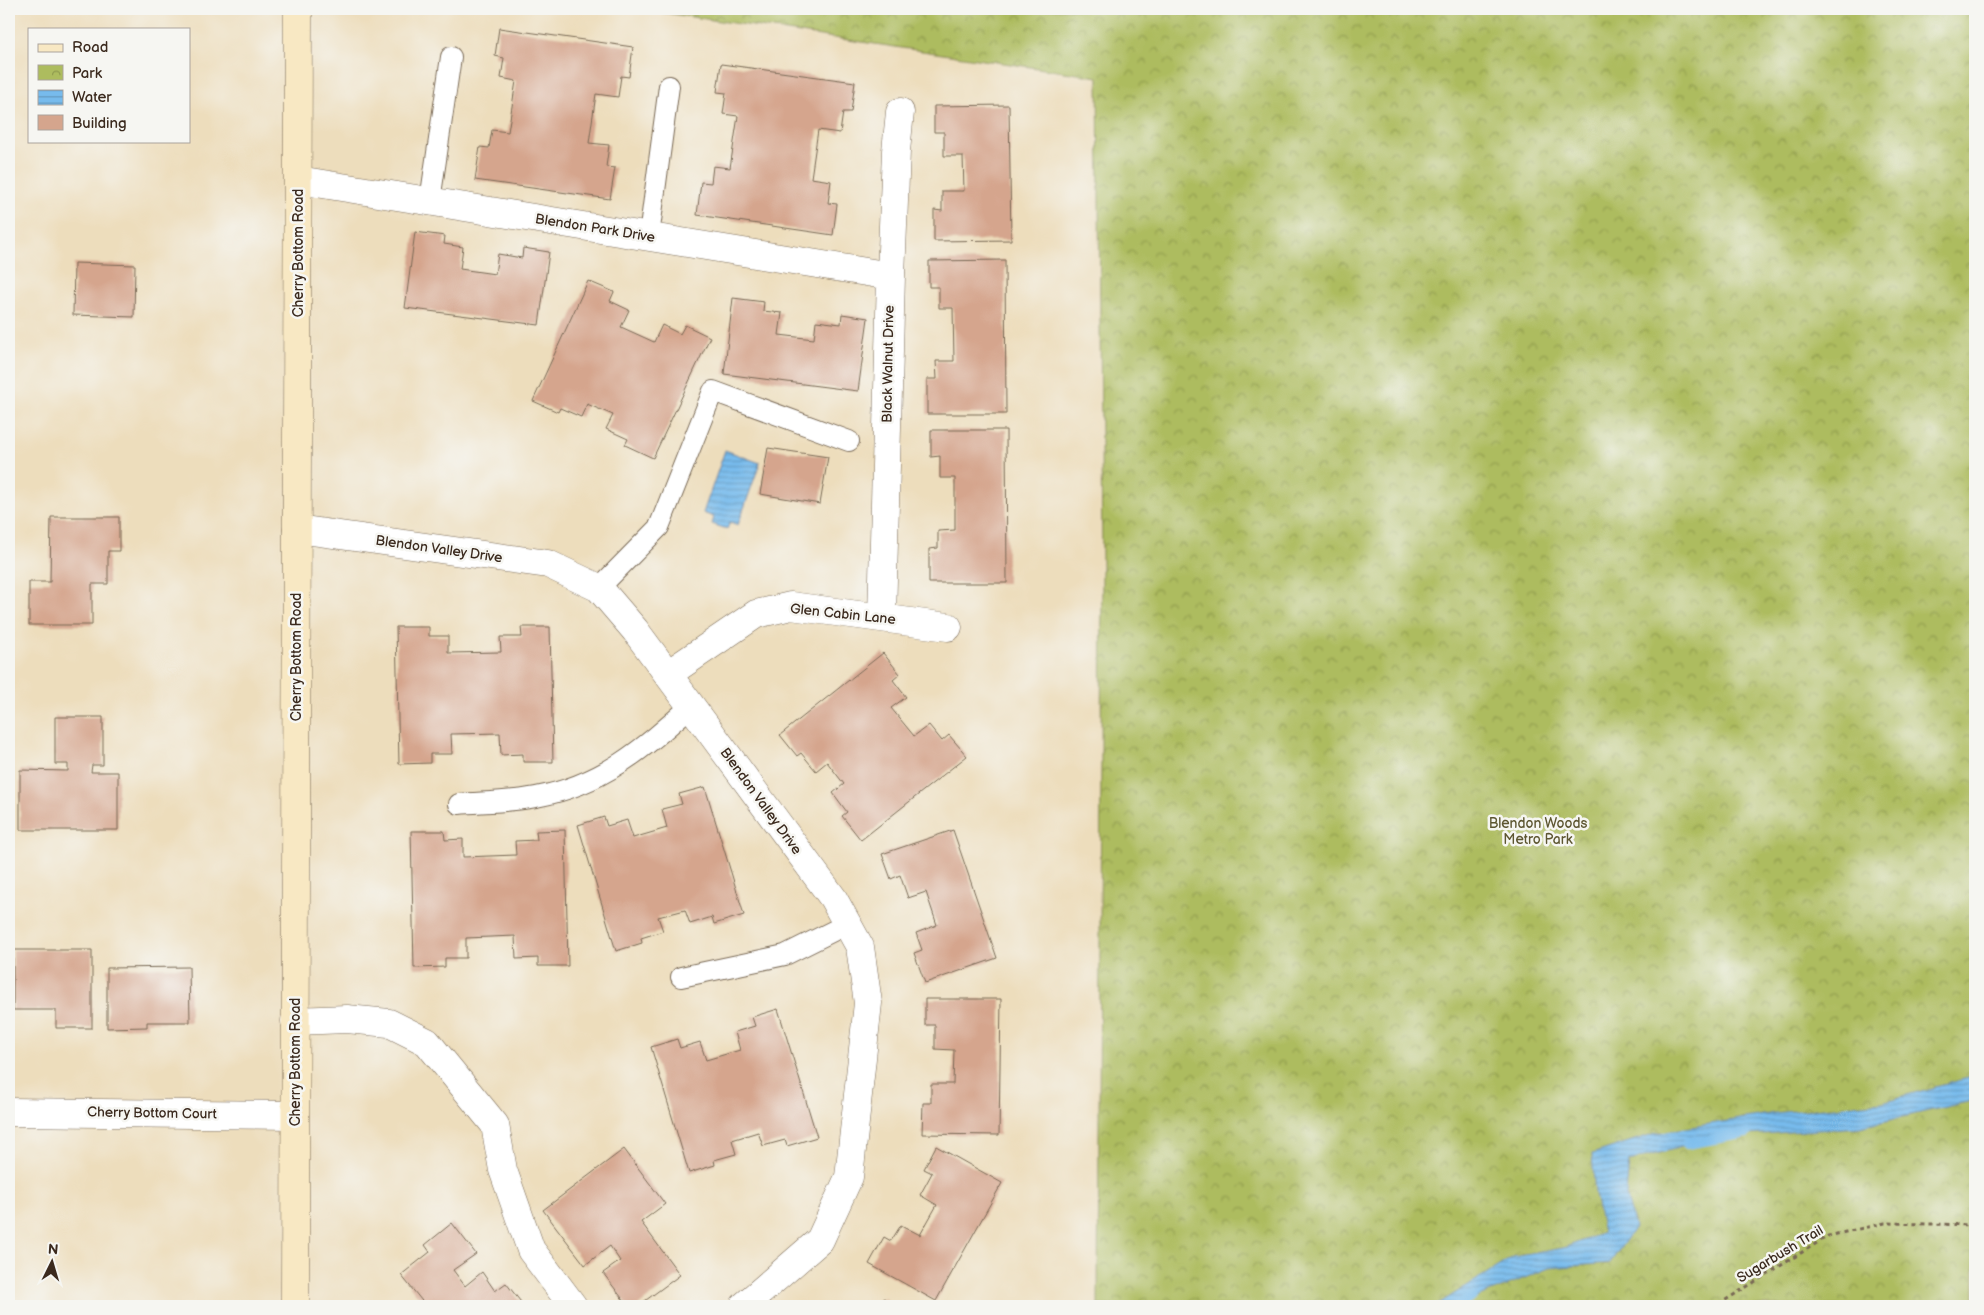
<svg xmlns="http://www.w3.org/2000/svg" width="1984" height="1315" font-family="'Balsamiq Sans',sans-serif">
	<defs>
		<pattern id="park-crowns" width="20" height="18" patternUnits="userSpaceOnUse" patternTransform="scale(1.25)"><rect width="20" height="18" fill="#adbc5e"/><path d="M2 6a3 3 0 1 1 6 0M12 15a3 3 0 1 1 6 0" fill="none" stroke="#8e994d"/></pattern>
		<pattern id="water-rules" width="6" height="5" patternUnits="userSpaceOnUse" patternTransform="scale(1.25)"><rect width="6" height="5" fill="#77bbed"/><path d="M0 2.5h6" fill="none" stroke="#6398bf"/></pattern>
	</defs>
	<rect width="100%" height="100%" fill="#f6f6f2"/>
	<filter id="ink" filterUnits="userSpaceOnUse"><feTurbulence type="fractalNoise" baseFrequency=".02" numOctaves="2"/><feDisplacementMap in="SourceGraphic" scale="10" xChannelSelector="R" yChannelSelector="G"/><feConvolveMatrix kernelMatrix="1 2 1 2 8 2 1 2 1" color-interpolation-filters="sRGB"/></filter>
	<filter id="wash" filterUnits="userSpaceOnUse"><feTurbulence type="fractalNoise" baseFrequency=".0096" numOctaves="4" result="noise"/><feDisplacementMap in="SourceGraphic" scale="20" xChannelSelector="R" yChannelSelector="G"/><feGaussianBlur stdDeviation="1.12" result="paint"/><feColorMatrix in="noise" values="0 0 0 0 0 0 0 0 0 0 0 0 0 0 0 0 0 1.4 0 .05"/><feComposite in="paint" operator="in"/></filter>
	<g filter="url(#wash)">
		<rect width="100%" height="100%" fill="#edddbc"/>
		<path fill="url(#park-crowns)" stroke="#74733e" d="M638 9H1975V1306H1098L1102 564 1098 77Z"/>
		<path fill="url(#water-rules)" stroke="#597286" d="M725 450 760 463 738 525 730 522 727 529 712 524 714 517 703 513Z
			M1975 1076V1098L1967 1102 1860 1127 1720 1137 1629 1161 1626 1195 1635 1227 1610 1263 1549 1268 1457 1306H1435L1513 1257 1563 1248 1603 1233 1595 1194 1592 1154 1656 1133 1775 1113 1882 1102Z"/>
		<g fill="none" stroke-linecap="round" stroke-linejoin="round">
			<path stroke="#77bbed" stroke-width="10" d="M1687 1144 1747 1133
				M1457 1306 1472 1297"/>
		</g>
		<g id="blocks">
			<path fill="#d5a58d" d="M499 28 633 47 629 77 621 76 618 97 596 94 589 143 609 145 606 167 615 168 610 199 475 180 480 147 489 148 492 130 508 132 516 81 501 78 504 58 495 56Z
				M721 64 855 82 851 112H843L840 133 818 130 811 178 831 181 828 203 837 204 833 235 697 215 701 182 711 183 713 166 730 168 738 116 723 114 726 93 717 92Z
				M1009 105 1011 240 934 241V210L942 211V191H964L963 156H944V132H934V106Z
				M415 232 445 236 444 244 463 247 460 269 495 274 498 254 522 258 523 248 549 252 539 325 405 308Z
				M1005 260 1006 414H927V379H937L936 361H954L953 308H939V287H929V261Z
				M74 263 135 265 134 317 73 315Z
				M588 281 614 292 610 301 629 310 621 327 654 342 662 325 680 334 685 325 710 337 653 458 625 445 628 439 606 429 613 415 587 404 581 417 560 408 558 412 533 401Z
				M733 298 764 302 763 311 782 313 779 335 814 339 816 321 841 324 842 314 868 318 858 391 724 374Z
				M931 430H1006L1007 583H929V549L938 548V531L955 530V478H940V456L931 457Z
				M768 448 828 457 820 504 760 494Z
				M51 517H119V551H108V584H92V625H29V582H50Z
				M396 627H429V636H448V653L501 652 500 637H522L521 627H550L553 762H523V754L501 755 500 733 451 734 452 754H430V763L399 764Z
				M883 653 900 674 893 680 906 697 891 708 914 736 929 725 942 741 949 735 967 756 861 840 842 816 847 812 833 793 844 784 827 762 816 771 801 753 797 756 780 735Z
				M55 717H103V765H92L91 772H118V830H20V770L68 771V764H55Z
				M705 787 744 915 714 924 712 917 690 924 685 910 658 917 663 931 641 938 642 943 616 951 578 825 604 817 607 826 627 820 633 838 667 828 662 809 682 804 679 794Z
				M565 830 568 966H538V958L516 959 515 936 466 938V958H445V967L414 968 411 831H444L445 840 463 839V857L516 855 515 841 537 840 536 831Z
				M953 830 997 958 925 983 914 953 922 950 916 933 937 925 926 892 908 898 900 875 891 879 882 854Z
				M13 950H92V1028H56V1010H13Z
				M189 967 190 1022H147V1027L107 1028V968Z
				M925 999H1001L999 1135 922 1134 923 1103H931V1084H953L954 1050 935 1049V1025H925Z
				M778 1009 817 1137 787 1146 785 1140 763 1146 758 1132 732 1140 736 1154 714 1160 715 1165 689 1173 651 1047 677 1039 680 1048 700 1042 706 1060 740 1050 735 1032 755 1026 752 1017Z
				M936 1146 1002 1183 936 1301 869 1264 884 1237 891 1241 901 1225 920 1235 937 1205 920 1195 932 1173 924 1169Z
				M624 1149 665 1204 641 1222 680 1275 638 1306H628L603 1273 620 1261 610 1246 585 1265 543 1210Z
				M452 1223 476 1254 453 1270 465 1286 482 1272 495 1291 506 1283 524 1306H426L401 1275 430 1252 425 1245Z
				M885 1298 891 1306H873Z"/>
		</g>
	</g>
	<g filter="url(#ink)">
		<use href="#blocks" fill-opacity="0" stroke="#796955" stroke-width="1"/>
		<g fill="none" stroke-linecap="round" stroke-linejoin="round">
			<defs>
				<path id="service" d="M430 201 451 57
					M649 236 669 86
					M599 588 659 527 713 391 849 441
					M459 804C484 802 511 802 536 797 602 785 643 749 691 706
					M681 977 785 955 847 924"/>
				<path id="minor" d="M298 180 891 276
					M297 529 548 564 599 588 635 630 833 898 860 947 868 1003 849 1177 820 1240 744 1306
					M882 617 891 276 896 151 900 112
					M668 674 756 614 791 606 948 627
					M295 1021 347 1019 389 1023 427 1042 495 1125 503 1170 531 1250 573 1306
					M9 1112 295 1115"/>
				<path id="secondary" d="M295 1306 298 9"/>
			</defs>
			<use href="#service" stroke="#796955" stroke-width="22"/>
			<use href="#minor" stroke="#796955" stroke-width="29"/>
			<use href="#secondary" stroke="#796955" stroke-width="29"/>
			<path stroke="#796955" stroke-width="3" stroke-dasharray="4 4" stroke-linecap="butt" d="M1720 1306 1724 1301 1828 1236 1885 1223 1975 1225"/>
			<use href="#service" stroke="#fff" stroke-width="20"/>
			<use href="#minor" stroke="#fff" stroke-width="28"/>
			<use href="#secondary" stroke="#f8e8c3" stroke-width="28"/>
		</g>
	</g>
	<g text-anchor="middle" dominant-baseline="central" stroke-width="5" stroke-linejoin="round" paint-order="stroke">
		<g font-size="14" fill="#3b2a1e" stroke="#f6f6f2">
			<text transform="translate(595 228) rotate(9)">Blendon Park Drive</text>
			<text transform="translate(298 253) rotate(-90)">Cherry Bottom Road</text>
			<text transform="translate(888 364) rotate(-89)">Black Walnut Drive</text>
			<text transform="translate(439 549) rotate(8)">Blendon Valley Drive</text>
			<text transform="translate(843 614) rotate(6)">Glen Cabin Lane</text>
			<text transform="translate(296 657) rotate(-90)">Cherry Bottom Road</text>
			<text transform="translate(761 801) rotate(54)">Blendon Valley Drive</text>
			<text transform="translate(295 1062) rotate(-90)">Cherry Bottom Road</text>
			<text transform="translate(152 1113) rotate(1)">Cherry Bottom Court</text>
			<text transform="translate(1780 1254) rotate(-31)">Sugarbush Trail</text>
		</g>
		<g font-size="14" fill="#5d5631" stroke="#f6f6f2">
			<text x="1538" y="823">Blendon Woods<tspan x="1538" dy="16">Metro Park</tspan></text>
		</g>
	</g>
	<rect width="1984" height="1315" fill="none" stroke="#f6f6f2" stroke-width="30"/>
	<rect x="28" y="28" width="162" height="115" fill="#f6f6f2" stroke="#aba49d"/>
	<rect x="38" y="44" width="25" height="8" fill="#f8e8c3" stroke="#aba49d"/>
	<text x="72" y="52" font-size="15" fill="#3b2a1e">Road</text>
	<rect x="38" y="65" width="25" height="15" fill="url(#park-crowns)" stroke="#aba49d"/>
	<text x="72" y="78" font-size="15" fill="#3b2a1e">Park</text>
	<rect x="38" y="90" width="25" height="15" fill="url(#water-rules)" stroke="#aba49d"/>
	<text x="72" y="102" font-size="15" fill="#3b2a1e">Water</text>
	<rect x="38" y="115" width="25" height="15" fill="#d5a58d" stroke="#aba49d"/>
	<text x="72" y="128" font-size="15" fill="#3b2a1e">Building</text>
	<g transform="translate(52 1262) rotate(5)" stroke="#f6f6f2" stroke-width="4" paint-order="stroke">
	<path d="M0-4L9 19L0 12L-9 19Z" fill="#3b2a1e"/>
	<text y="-8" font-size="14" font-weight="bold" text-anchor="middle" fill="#3b2a1e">N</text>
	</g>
</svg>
